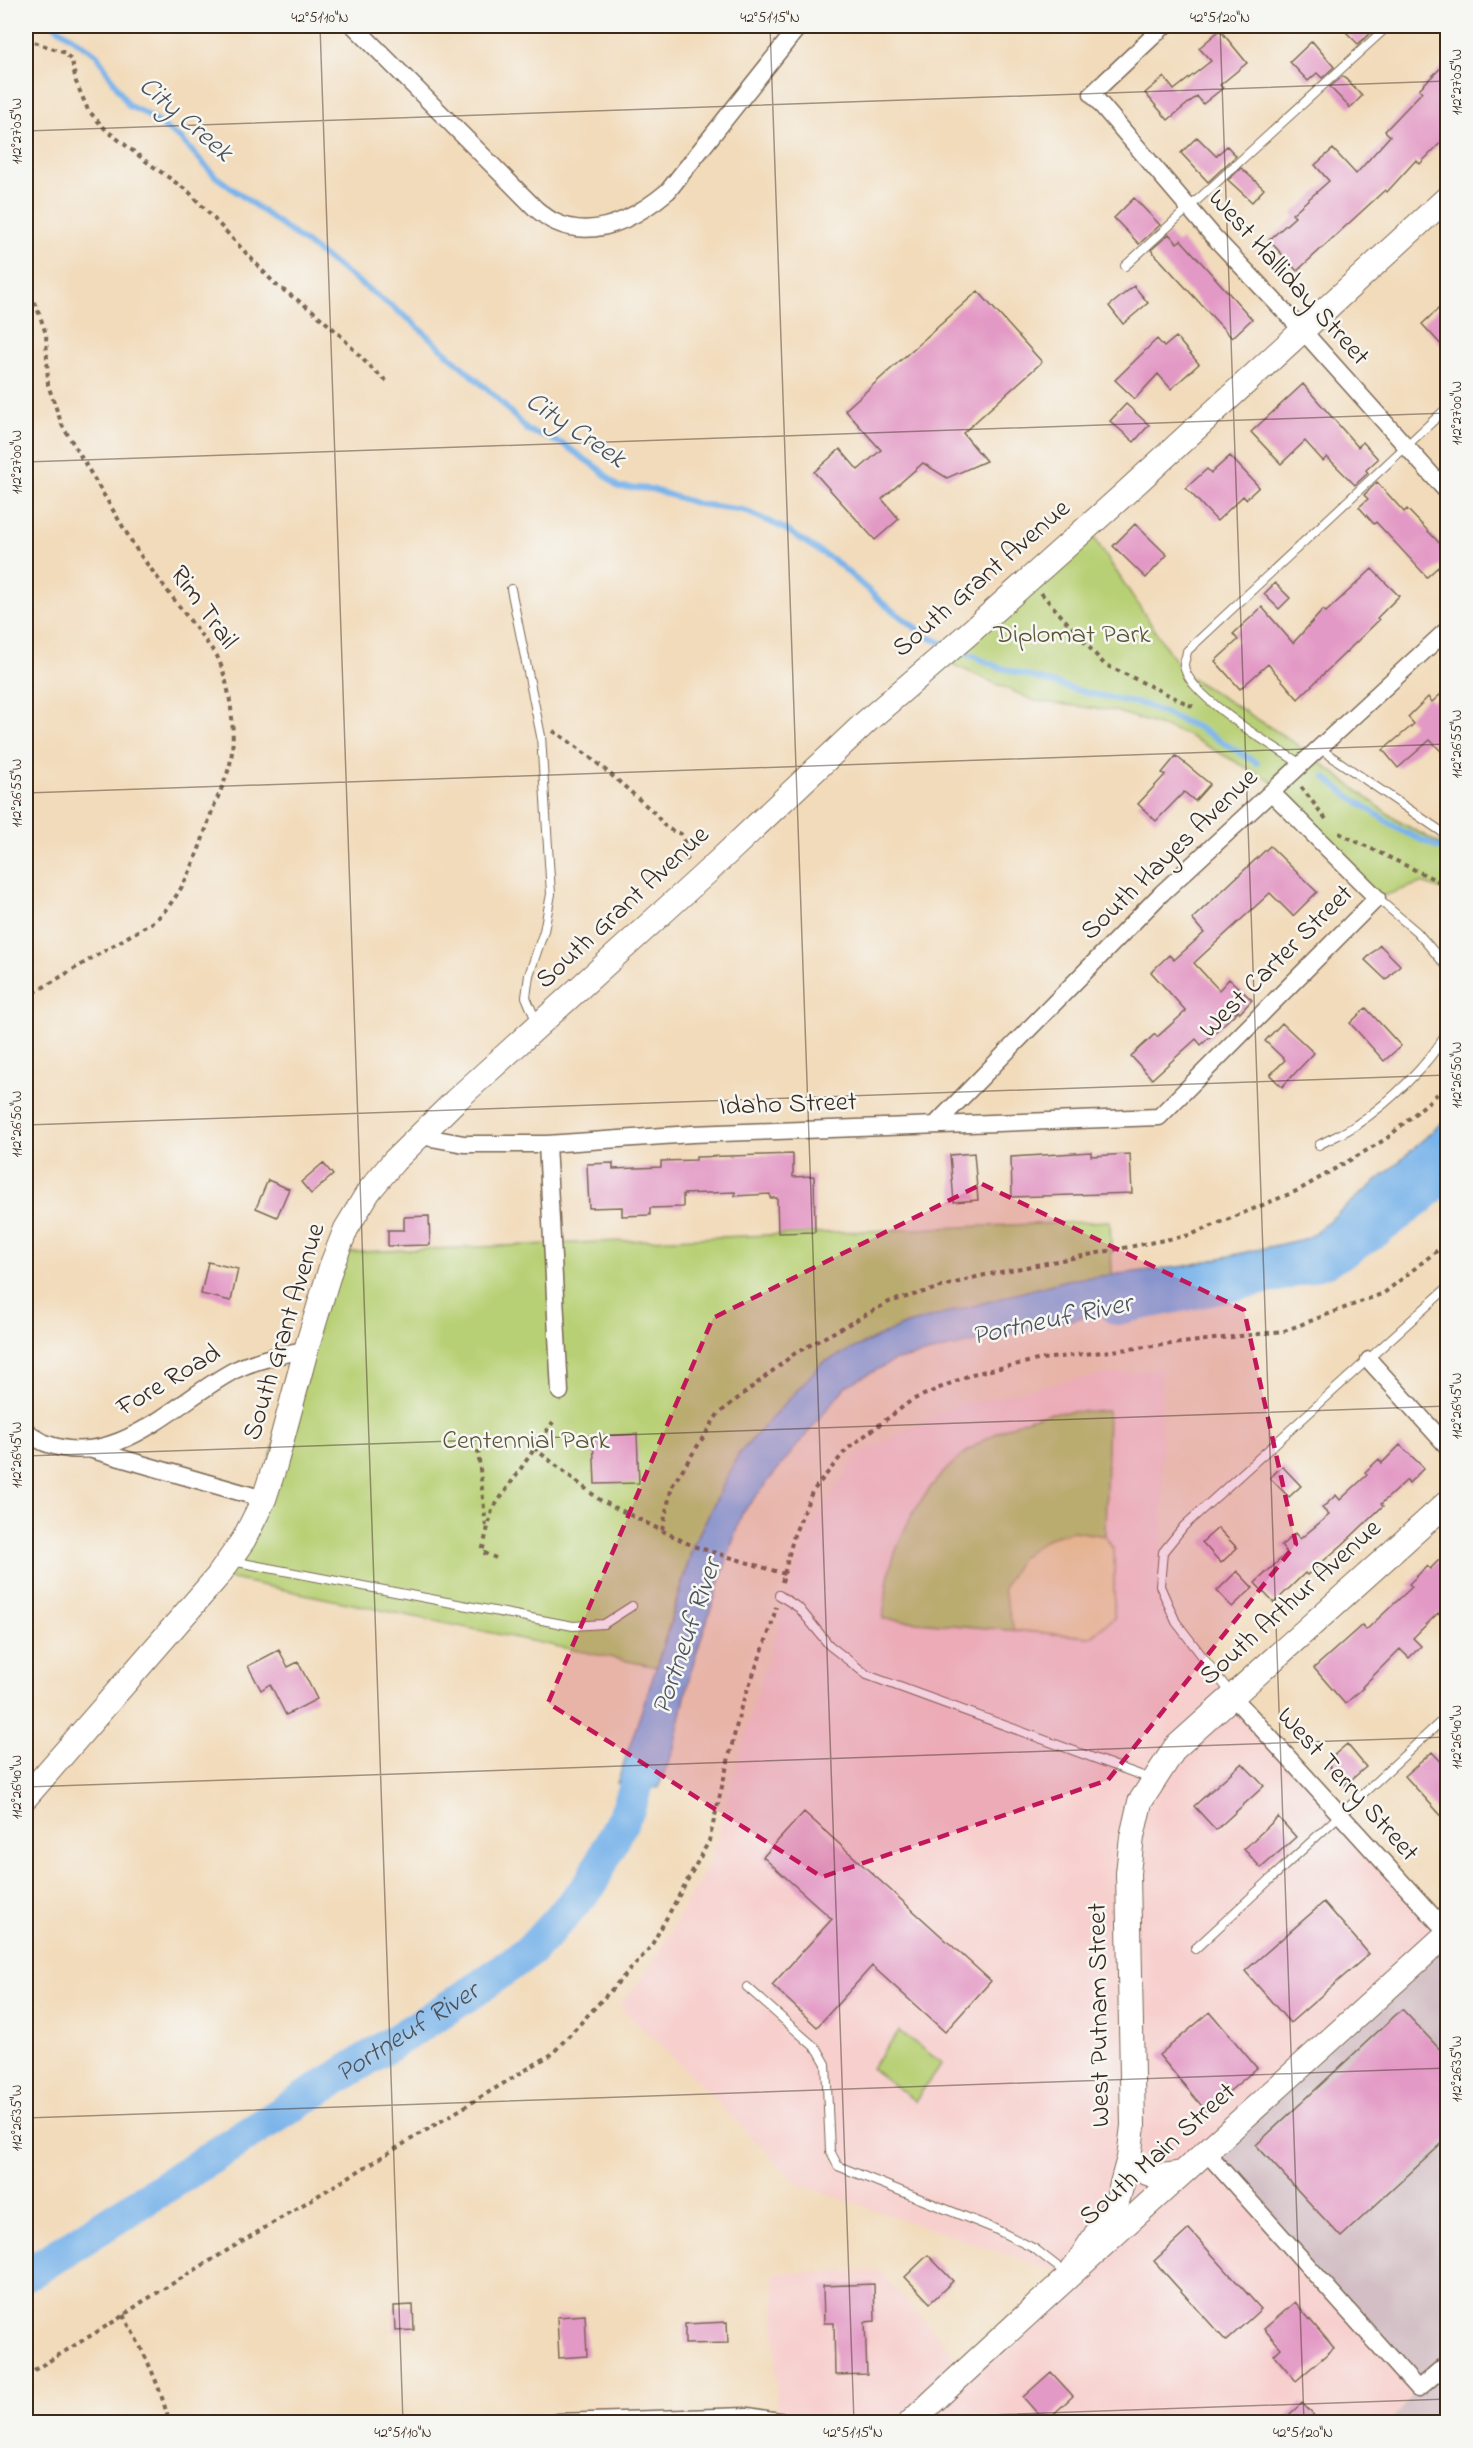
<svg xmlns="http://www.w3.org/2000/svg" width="1473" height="2448" font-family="'Indie Flower',sans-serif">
	<rect width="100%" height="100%" fill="#f6f6f2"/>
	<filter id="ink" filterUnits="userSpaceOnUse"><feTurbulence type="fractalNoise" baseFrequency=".0167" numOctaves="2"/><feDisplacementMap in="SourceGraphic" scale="12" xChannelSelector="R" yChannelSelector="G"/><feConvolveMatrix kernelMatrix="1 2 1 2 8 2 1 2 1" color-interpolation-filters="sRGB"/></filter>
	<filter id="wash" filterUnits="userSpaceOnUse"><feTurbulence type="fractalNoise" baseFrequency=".008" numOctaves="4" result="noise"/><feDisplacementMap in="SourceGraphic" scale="24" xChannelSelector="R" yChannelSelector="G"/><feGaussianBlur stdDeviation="1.35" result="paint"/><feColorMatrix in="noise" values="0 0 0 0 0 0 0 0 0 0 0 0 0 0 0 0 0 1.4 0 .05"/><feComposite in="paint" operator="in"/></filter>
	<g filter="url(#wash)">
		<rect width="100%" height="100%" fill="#f2dbbb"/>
		<path fill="#f7d0ce" d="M1161 1368 1163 1552 1160 1586 1176 1622 1233 1697 1447 1933 1418 2389 1389 2422 777 2421 774 2273 880 2271 967 2370 1069 2276 798 2184 694 2078 619 2006 647 1972 710 1861 754 1703 808 1530 857 1455 953 1407 1069 1380Z"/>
		<path fill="#d2bec4" d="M1447 1933V2422H1389L1418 2390 1205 2151Z"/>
		<path fill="#b8d075" stroke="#7a7d4a" stroke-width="1.5" d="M1087 527 1183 673 1289 739 1398 821 1447 848V891L1421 883 1377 898 1271 792 1278 785 1185 734 1115 711 1035 701 938 658Z
			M1110 1221 1112 1275 1067 1280 904 1325 822 1363 738 1455 693 1546 656 1667 218 1576 244 1539 336 1253Z
			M1108 1411 1105 1536 1114 1551V1618L1090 1637 883 1619C885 1602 886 1585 890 1569 907 1507 947 1455 1005 1429 1020 1422 1037 1415 1053 1413 1071 1411 1090 1411 1108 1411Z
			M899 2031 942 2063 915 2101 871 2068Z"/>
		<path fill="#eeda9e" stroke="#94825e" stroke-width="1.5" d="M1073 1531 1105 1536 1114 1551V1618L1090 1637 1014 1630 1003 1589 1021 1557 1049 1538Z"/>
		<path fill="#78b3ea" stroke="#5a6e84" stroke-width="1.5" d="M1447 1118V1166L1420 1198 1310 1265 893 1361 846 1386 742 1513 691 1670 673 1751 658 1788 617 1783 669 1630 693 1546 739 1454 822 1363 904 1325 1067 1280 1186 1266 1308 1238 1391 1169Z"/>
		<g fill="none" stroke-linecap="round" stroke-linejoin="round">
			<path stroke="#78b3ea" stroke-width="6" d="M55 26 97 55 129 106 144 113 182 140 215 176 410 320 498 399 527 430 563 444 599 469 618 487 651 489 698 504 743 510 783 528 835 561 885 605 928 637 947 645
				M959 650 998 667 1087 693 1145 705 1199 728 1257 763
				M1325 777 1346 794 1402 831 1448 852"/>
			<g stroke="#78b3ea" stroke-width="34">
				<path d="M1117 1308 1282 1274 1328 1260 1370 1235 1420 1198 1448 1170"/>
				<path id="s1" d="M26 2275 474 1991 533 1948 590 1885 628 1809 652 1740"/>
			</g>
		</g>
		<g id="blocks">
			<path fill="#e399c5" d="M1340 26H1379L1358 44Z
				M1220 30 1247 63 1220 85 1223 88 1203 104 1197 96 1168 120 1145 93 1164 77 1174 90 1211 61 1199 48Z
				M1312 41 1334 67 1322 78 1317 73 1308 81 1290 62Z
				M1448 61V135L1420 164 1416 160 1387 192 1385 190 1297 271 1269 240 1295 217 1292 214 1329 181 1315 165 1333 149 1356 174 1390 136 1385 131 1422 92 1419 89Z
				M1343 76 1362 96 1350 108 1330 87Z
				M1197 137 1216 156 1227 146 1236 156 1208 182 1181 153Z
				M1241 168 1264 189 1252 202 1228 180Z
				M1134 198 1160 225 1139 244 1114 218Z
				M1169 234 1177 243 1181 240 1252 319 1232 338 1151 250Z
				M1134 286 1148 303 1123 324 1109 306Z
				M978 291 1042 362 963 433 986 461 947 478 923 463 882 499 899 519 875 540 814 472 840 449 858 470 881 450 845 410Z
				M1448 300V352L1422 324Z
				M1176 337 1199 364 1171 389 1158 374 1135 399 1115 380 1157 339 1164 347Z
				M1303 384 1358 447 1363 442 1378 459 1366 470 1368 473 1355 485 1327 457 1323 461 1305 441 1281 464 1251 432Z
				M1126 404 1149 425 1134 442 1110 421Z
				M1230 456 1259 487 1246 499 1243 496 1217 521 1186 488 1207 469 1211 473Z
				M1377 482 1404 512 1407 509 1448 552V558L1427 577 1376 522 1374 524 1359 507 1368 499 1364 495Z
				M1135 524 1167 555 1146 578 1113 546Z
				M1372 569 1399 596 1377 618 1379 620 1298 699 1268 664 1240 689 1215 661 1238 640 1233 634 1262 607 1293 643 1323 610 1326 612Z
				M1275 583 1290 598 1279 609 1264 594Z
				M1448 688V758L1430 740 1398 768 1383 750 1414 724 1408 717 1428 697 1432 702Z
				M1176 756 1210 784 1195 801 1184 792 1156 821 1138 804 1165 775 1162 773Z
				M1270 846 1317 892 1293 916 1270 893 1194 963 1219 990 1229 979 1252 1000 1240 1013 1238 1011 1201 1045 1196 1039 1152 1079 1131 1056 1155 1034 1157 1037 1186 1011 1151 972 1169 955 1174 960 1204 933 1192 919Z
				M1380 945 1400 965 1386 980 1365 960Z
				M1366 1008 1401 1046 1384 1061 1350 1023Z
				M1282 1023 1314 1053 1282 1087 1270 1075 1285 1060 1265 1041Z
				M1091 1152V1156L1130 1154 1132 1193 1012 1197 1011 1157Z
				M974 1153 978 1200 954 1202 950 1155Z
				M793 1154V1177L814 1176 815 1232 778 1233 777 1198H770V1194L735 1196V1192L683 1194V1207L650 1208V1215L622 1216V1207L589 1208 587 1164 613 1163V1169L661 1167V1161L696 1160V1157Z
				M323 1163 333 1175 311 1194 301 1182Z
				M268 1180 289 1189 277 1217 256 1208Z
				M429 1216 430 1245 388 1246V1230H404V1217Z
				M208 1262 238 1269 231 1301 201 1294Z
				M637 1434 639 1483 595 1484 593 1436Z
				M1400 1445 1424 1468 1409 1483 1407 1480 1381 1504 1383 1506 1342 1545 1307 1575 1305 1573 1274 1603 1255 1583 1287 1553 1281 1546 1295 1533 1300 1539 1329 1515 1322 1508 1336 1495 1340 1500 1367 1475 1365 1472 1379 1459 1382 1463Z
				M1282 1466 1301 1486 1289 1497 1270 1478Z
				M1218 1528 1237 1548 1221 1563 1202 1542Z
				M1448 1551V1623L1438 1613 1413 1638 1421 1646 1409 1658 1400 1649 1362 1687 1363 1688 1345 1704 1314 1668 1362 1625 1366 1630 1412 1587 1409 1584 1427 1566 1430 1569Z
				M1237 1571 1253 1588 1232 1607 1217 1591Z
				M279 1650 288 1667 298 1662 317 1699 286 1715 270 1684 261 1690 248 1666Z
				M1347 1744 1366 1767 1345 1785 1326 1762Z
				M1432 1752 1448 1769V1823L1405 1776Z
				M1242 1763 1264 1786 1216 1830 1194 1806Z
				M804 1812 991 1981 945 2032 872 1966 817 2027 772 1985 832 1919 763 1857Z
				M1278 1817 1296 1837 1261 1868 1244 1849Z
				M1324 1902 1369 1954 1290 2023 1245 1971Z
				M1402 2009 1448 2058V2138L1341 2237 1256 2145Z
				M1210 2012 1257 2068 1206 2111 1159 2055Z
				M1189 2229 1261 2309 1226 2341 1154 2261Z
				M928 2255 953 2281 930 2303 905 2277Z
				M874 2284 875 2321 865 2322 867 2374 835 2375 834 2323H824L823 2286Z
				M1295 2302 1334 2348 1296 2381 1274 2355 1281 2348 1264 2329Z
				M413 2305 414 2330 395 2331 394 2306Z
				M585 2315 587 2356 559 2358 557 2317Z
				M727 2322 728 2343 685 2344V2324Z
				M1051 2372 1073 2396 1045 2422 1023 2397Z
				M1302 2403 1320 2422H1281Z"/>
		</g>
	</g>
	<g filter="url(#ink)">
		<use href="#blocks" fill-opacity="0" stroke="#7b6855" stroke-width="1.5"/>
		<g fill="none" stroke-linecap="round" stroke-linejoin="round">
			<defs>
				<path id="lane" d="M1125 266 1388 26
					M511 589 541 736 551 894 544 931 529 975 526 997 537 1023
					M1319 748 1448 836
					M1301 764C1276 748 1186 695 1184 665 1184 661 1187 655 1187 651L1448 407
					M1377 898 1417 932 1448 968
					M1319 1145C1331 1138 1345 1133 1356 1125 1390 1102 1428 1066 1448 1031
					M232 1561 573 1626 604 1624 632 1606
					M779 1595 799 1608 829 1645 867 1675 1151 1779
					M1232 1695 1176 1622 1160 1586 1163 1552 1184 1526 1448 1287
					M1195 1949 1448 1715
					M747 1987 818 2050 826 2064 830 2151 838 2166 993 2228 1035 2249 1067 2274"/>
				<path id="street" d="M354 26 535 208C541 213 548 219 555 222 596 241 637 217 668 191L799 26
					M1164 26 1092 94 1213 236 1303 331 1448 493
					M935 1125 1162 893 1448 629
					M420 1136 464 1144H547L692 1134 1159 1117 1377 898 1271 792
					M547 1144 560 1392
					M1369 1360 1448 1447
					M26 1431C32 1435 38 1440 45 1443 117 1472 178 1399 235 1370 258 1359 281 1354 306 1350
					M89 1449 264 1499
					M1233 1697 1448 1933
					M1205 2151 1418 2389 1448 2363
					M558 2422 748 2416 785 2422"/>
				<path id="secondary" d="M26 1797 218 1576 244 1539 264 1499 275 1465 306 1350 331 1267 346 1229 369 1191 394 1161 455 1101 705 874 867 721 967 635 1120 498 1448 197
					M1129 2158C1146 2178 1157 2178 1182 2173
					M1069 2276 1117 2202 1129 2158 1133 2126 1128 1873 1132 1837 1140 1802 1175 1748 1448 1502
					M911 2422C1087 2256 1269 2097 1448 1933"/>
			</defs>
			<use href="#lane" stroke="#7b6855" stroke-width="10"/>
			<use href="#street" stroke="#7b6855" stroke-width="19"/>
			<use href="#secondary" stroke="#7b6855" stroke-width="26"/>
			<path stroke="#7b6855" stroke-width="4" stroke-dasharray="4.5 4.5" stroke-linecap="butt" d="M26 39 65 53 72 61 76 82 88 110 106 130 147 162 189 192 276 285 313 311 340 335 372 369 389 383
				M26 286 39 313 46 334 48 385 62 425 138 552 217 656C230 683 237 733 230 764 226 780 218 796 212 811 198 852 188 889 156 920L32 994 26 1000
				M1041 593 1104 664 1196 708
				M553 731C588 753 618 781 649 808 664 821 659 827 681 834L686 845 687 859 690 862
				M1301 787 1326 819
				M1339 833 1448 886
				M534 1448 600 1500 693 1546 785 1574
				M478 1450 486 1528
				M662 1530 672 1486 718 1414 794 1354 889 1302 980 1276 1190 1235 1299 1190 1386 1139 1441 1091 1448 1082
				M496 1558 482 1552 492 1510 553 1422
				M782 1582 794 1535 812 1492 847 1449 912 1400 972 1374 1042 1359 1284 1331 1384 1293 1448 1242
				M123 2315C144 2352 159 2382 169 2422
				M26 2375 118 2319 142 2302 552 2054 650 1948 709 1841 741 1707 771 1627 776 1607"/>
			<use href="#lane" stroke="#fff" stroke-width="8"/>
			<use href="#street" stroke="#fff" stroke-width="16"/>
			<use href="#secondary" stroke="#fff" stroke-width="24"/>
		</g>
	</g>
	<path fill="#c2185b" fill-opacity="0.2" stroke="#c2185b" stroke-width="4.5" stroke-dasharray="12 8" stroke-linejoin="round" d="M982 1184 1244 1310 1296 1544 1108 1780 822 1877 548 1703 713 1318Z"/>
	<path fill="none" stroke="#3b2a1e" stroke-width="1.5" stroke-opacity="0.45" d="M320 26 403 2422M770 26 854 2422M1220 26 1304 2422M26 131 1448 81M26 462 1448 413M26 793 1448 744M26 1125 1448 1075M26 1456 1448 1406M26 1787 1448 1737M26 2118 1448 2068M787 2422 1448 2399"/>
	<g text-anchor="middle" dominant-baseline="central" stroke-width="5" stroke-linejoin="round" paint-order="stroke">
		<g font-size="27" fill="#3b2a1e" stroke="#f6f6f2">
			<text transform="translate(1288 278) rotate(48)">West Halliday Street</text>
			<text transform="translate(982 579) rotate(-41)">South Grant Avenue</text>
			<text transform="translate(203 608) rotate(54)">Rim Trail</text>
			<text transform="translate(1170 855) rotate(-44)">South Hayes Avenue</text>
			<text transform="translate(623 908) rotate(-43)">South Grant Avenue</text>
			<text transform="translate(1277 962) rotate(-45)">West Carter Street</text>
			<text transform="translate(788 1105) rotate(-2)">Idaho Street</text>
			<text transform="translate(285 1332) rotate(-73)">South Grant Avenue</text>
			<text transform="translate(169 1381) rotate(-31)">Fore Road</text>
			<text transform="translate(1291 1603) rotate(-42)">South Arthur Avenue</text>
			<text transform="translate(1347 1785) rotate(48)">West Terry Street</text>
			<text transform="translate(1100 2015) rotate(-91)">West Putnam Street</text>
			<text transform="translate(1158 2155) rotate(-42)">South Main Street</text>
		</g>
		<g font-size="27" fill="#5a5434" stroke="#f6f6f2">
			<text x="1072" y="635">Diplomat Park</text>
			<text x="526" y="1441">Centennial Park</text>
		</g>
		<g font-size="28" font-style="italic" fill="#4d535b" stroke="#f6f6f2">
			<text transform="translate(185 120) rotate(41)">City Creek</text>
			<text transform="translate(575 431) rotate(34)">City Creek</text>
			<text transform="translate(1052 1321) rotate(-12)">Portneuf River</text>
			<text transform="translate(688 1637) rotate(-71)">Portneuf River</text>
			<text stroke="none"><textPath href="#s1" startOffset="452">Portneuf River</textPath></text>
		</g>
	</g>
	<rect width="1473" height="2448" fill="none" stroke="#f6f6f2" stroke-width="66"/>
	<rect x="33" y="33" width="1407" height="2382" fill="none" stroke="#3b2a1e" stroke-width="2"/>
	<g font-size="15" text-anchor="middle" fill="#3b2a1e">
		<text x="320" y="22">42°51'10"N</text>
		<text x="770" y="22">42°51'15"N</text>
		<text x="1220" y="22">42°51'20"N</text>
		<text transform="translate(1456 82) rotate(-90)" y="5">112°27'05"W</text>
		<text transform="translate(16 131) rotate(-90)" y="5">112°27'05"W</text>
		<text transform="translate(1456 413) rotate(-90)" y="5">112°27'00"W</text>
		<text transform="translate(16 462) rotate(-90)" y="5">112°27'00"W</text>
		<text transform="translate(1456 744) rotate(-90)" y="5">112°26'55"W</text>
		<text transform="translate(16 793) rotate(-90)" y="5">112°26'55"W</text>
		<text transform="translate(1456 1075) rotate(-90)" y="5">112°26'50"W</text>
		<text transform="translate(16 1124) rotate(-90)" y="5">112°26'50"W</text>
		<text transform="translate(1456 1406) rotate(-90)" y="5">112°26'45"W</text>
		<text transform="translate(16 1455) rotate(-90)" y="5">112°26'45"W</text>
		<text transform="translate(1456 1737) rotate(-90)" y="5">112°26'40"W</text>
		<text transform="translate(16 1787) rotate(-90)" y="5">112°26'40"W</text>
		<text transform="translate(1456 2069) rotate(-90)" y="5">112°26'35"W</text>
		<text transform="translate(16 2118) rotate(-90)" y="5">112°26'35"W</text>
		<text x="403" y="2437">42°51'10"N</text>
		<text x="853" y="2437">42°51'15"N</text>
		<text x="1303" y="2437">42°51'20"N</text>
	</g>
</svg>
